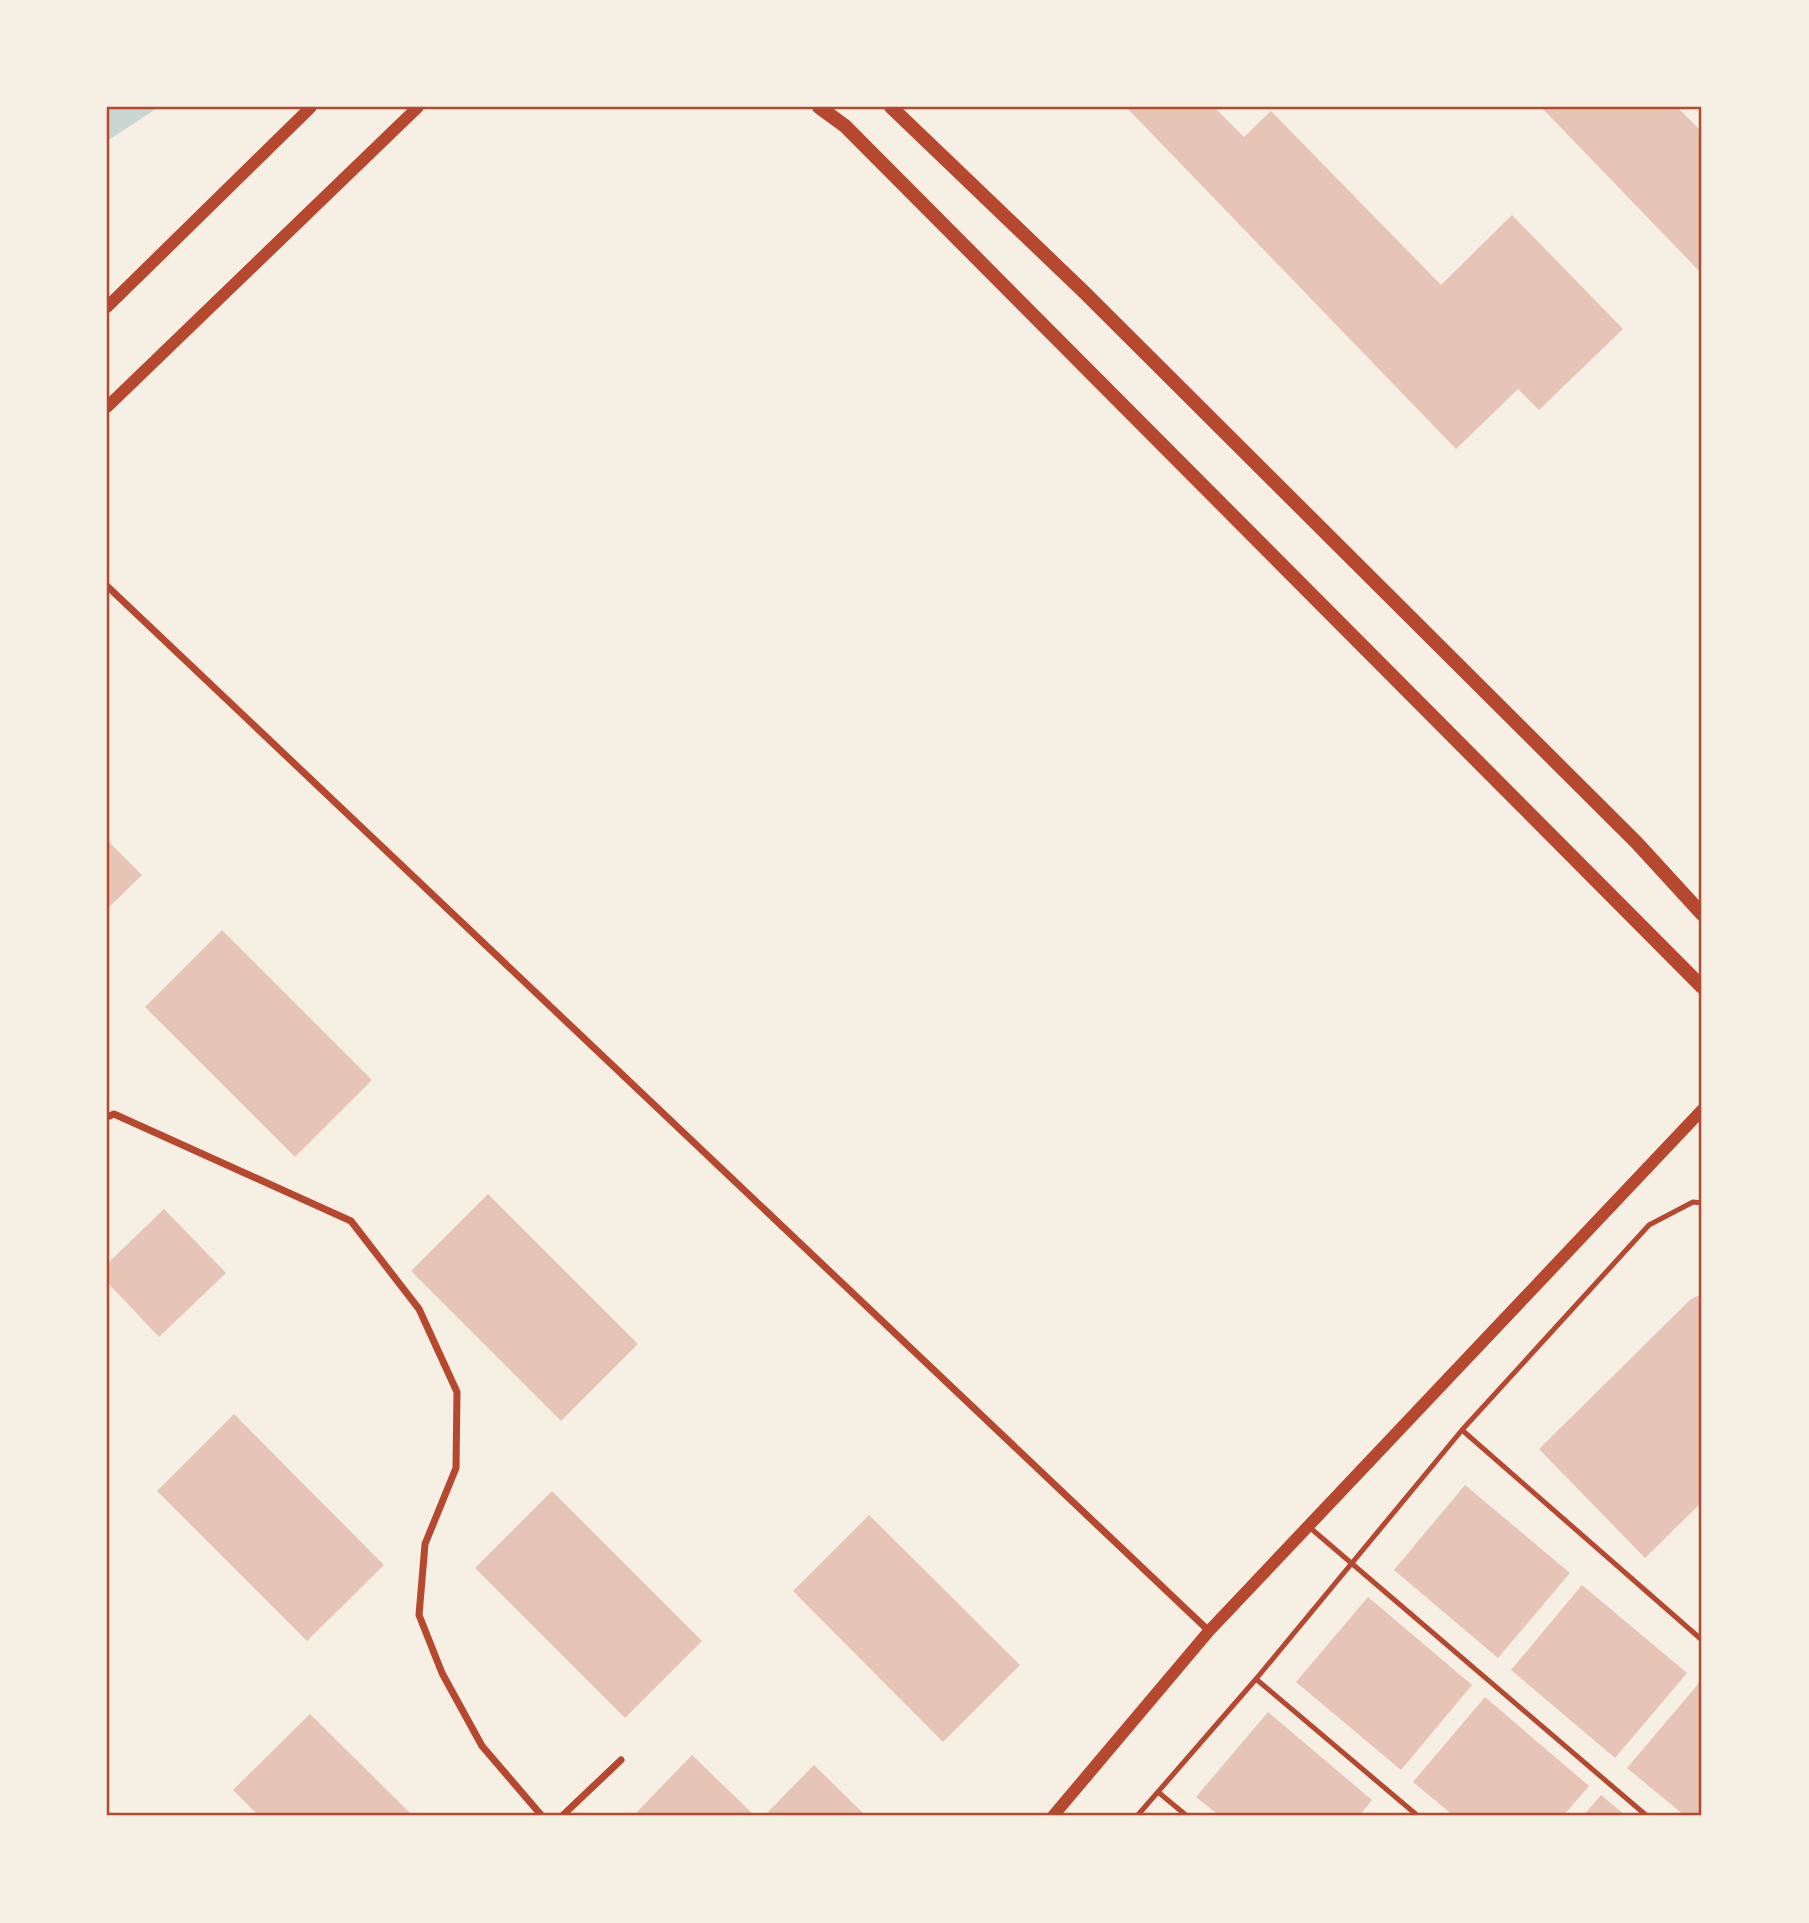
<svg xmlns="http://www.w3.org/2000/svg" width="1809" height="1923" font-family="Arial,sans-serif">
	<rect width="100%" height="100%" fill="#f6efe4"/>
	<path fill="#c9d6d2" d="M107 107H159L107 141Z"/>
	<path fill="#e6c5b7" d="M1126 107H1214L1244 137 1271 111 1441 285 1512 215 1623 329 1539 410 1518 389 1456 449Z
		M1541 107H1677L1702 132V274Z
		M107 840 142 875 107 909Z
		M222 930 372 1080 295 1157 145 1007Z
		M488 1194 638 1344 561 1421 411 1271Z
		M164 1209 226 1273 159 1337 107 1282V1264Z
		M1702 1294V1502L1645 1558 1539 1449 1691 1299Z
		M234 1414 384 1565 307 1641 157 1491Z
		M1465 1485 1570 1573 1498 1658 1394 1570Z
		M552 1491 702 1641 625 1718 475 1568Z
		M869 1515 1020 1665 943 1742 793 1591Z
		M1582 1585 1687 1673 1615 1758 1511 1670Z
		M1368 1597 1472 1685 1401 1770 1296 1682Z
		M1699 1683 1702 1686V1816H1685L1627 1768Z
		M1485 1697 1589 1786 1563 1816H1454L1413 1782Z
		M1268 1712 1372 1800 1359 1816H1220L1196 1797Z
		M310 1714 413 1816H259L233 1790Z
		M692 1755 755 1816H642L637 1812Z
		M814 1765 866 1816H764Z
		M1601 1795 1626 1816H1583Z"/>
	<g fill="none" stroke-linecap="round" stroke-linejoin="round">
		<path stroke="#b5482f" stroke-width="5" d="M1462 1430 1702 1640
			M1308 1526 1647 1816
			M1256 1679 1418 1816
			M1158 1792 1187 1816
			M1137 1816 1256 1679 1462 1430 1649 1225 1693 1202 1702 1203"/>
		<path stroke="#b5482f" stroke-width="7" d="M107 586 1209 1631
			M107 1117 114 1114 351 1221 419 1309 457 1392 456 1468 425 1544 419 1615 442 1673 482 1746 542 1816
			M562 1816 621 1760"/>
		<path stroke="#b5482f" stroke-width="12" d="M107 307 311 107
			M107 407 418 107
			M1053 1816 1209 1631 1702 1110"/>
		<path stroke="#b5482f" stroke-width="14" d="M819 107 845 126 1702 987
			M891 107 1083 291 1364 571 1637 843 1702 914"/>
	</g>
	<rect width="1809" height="1923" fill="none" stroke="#f6efe4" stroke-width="217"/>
	<rect x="108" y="108" width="1592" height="1706" fill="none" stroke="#b5482f" stroke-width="2.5"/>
</svg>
